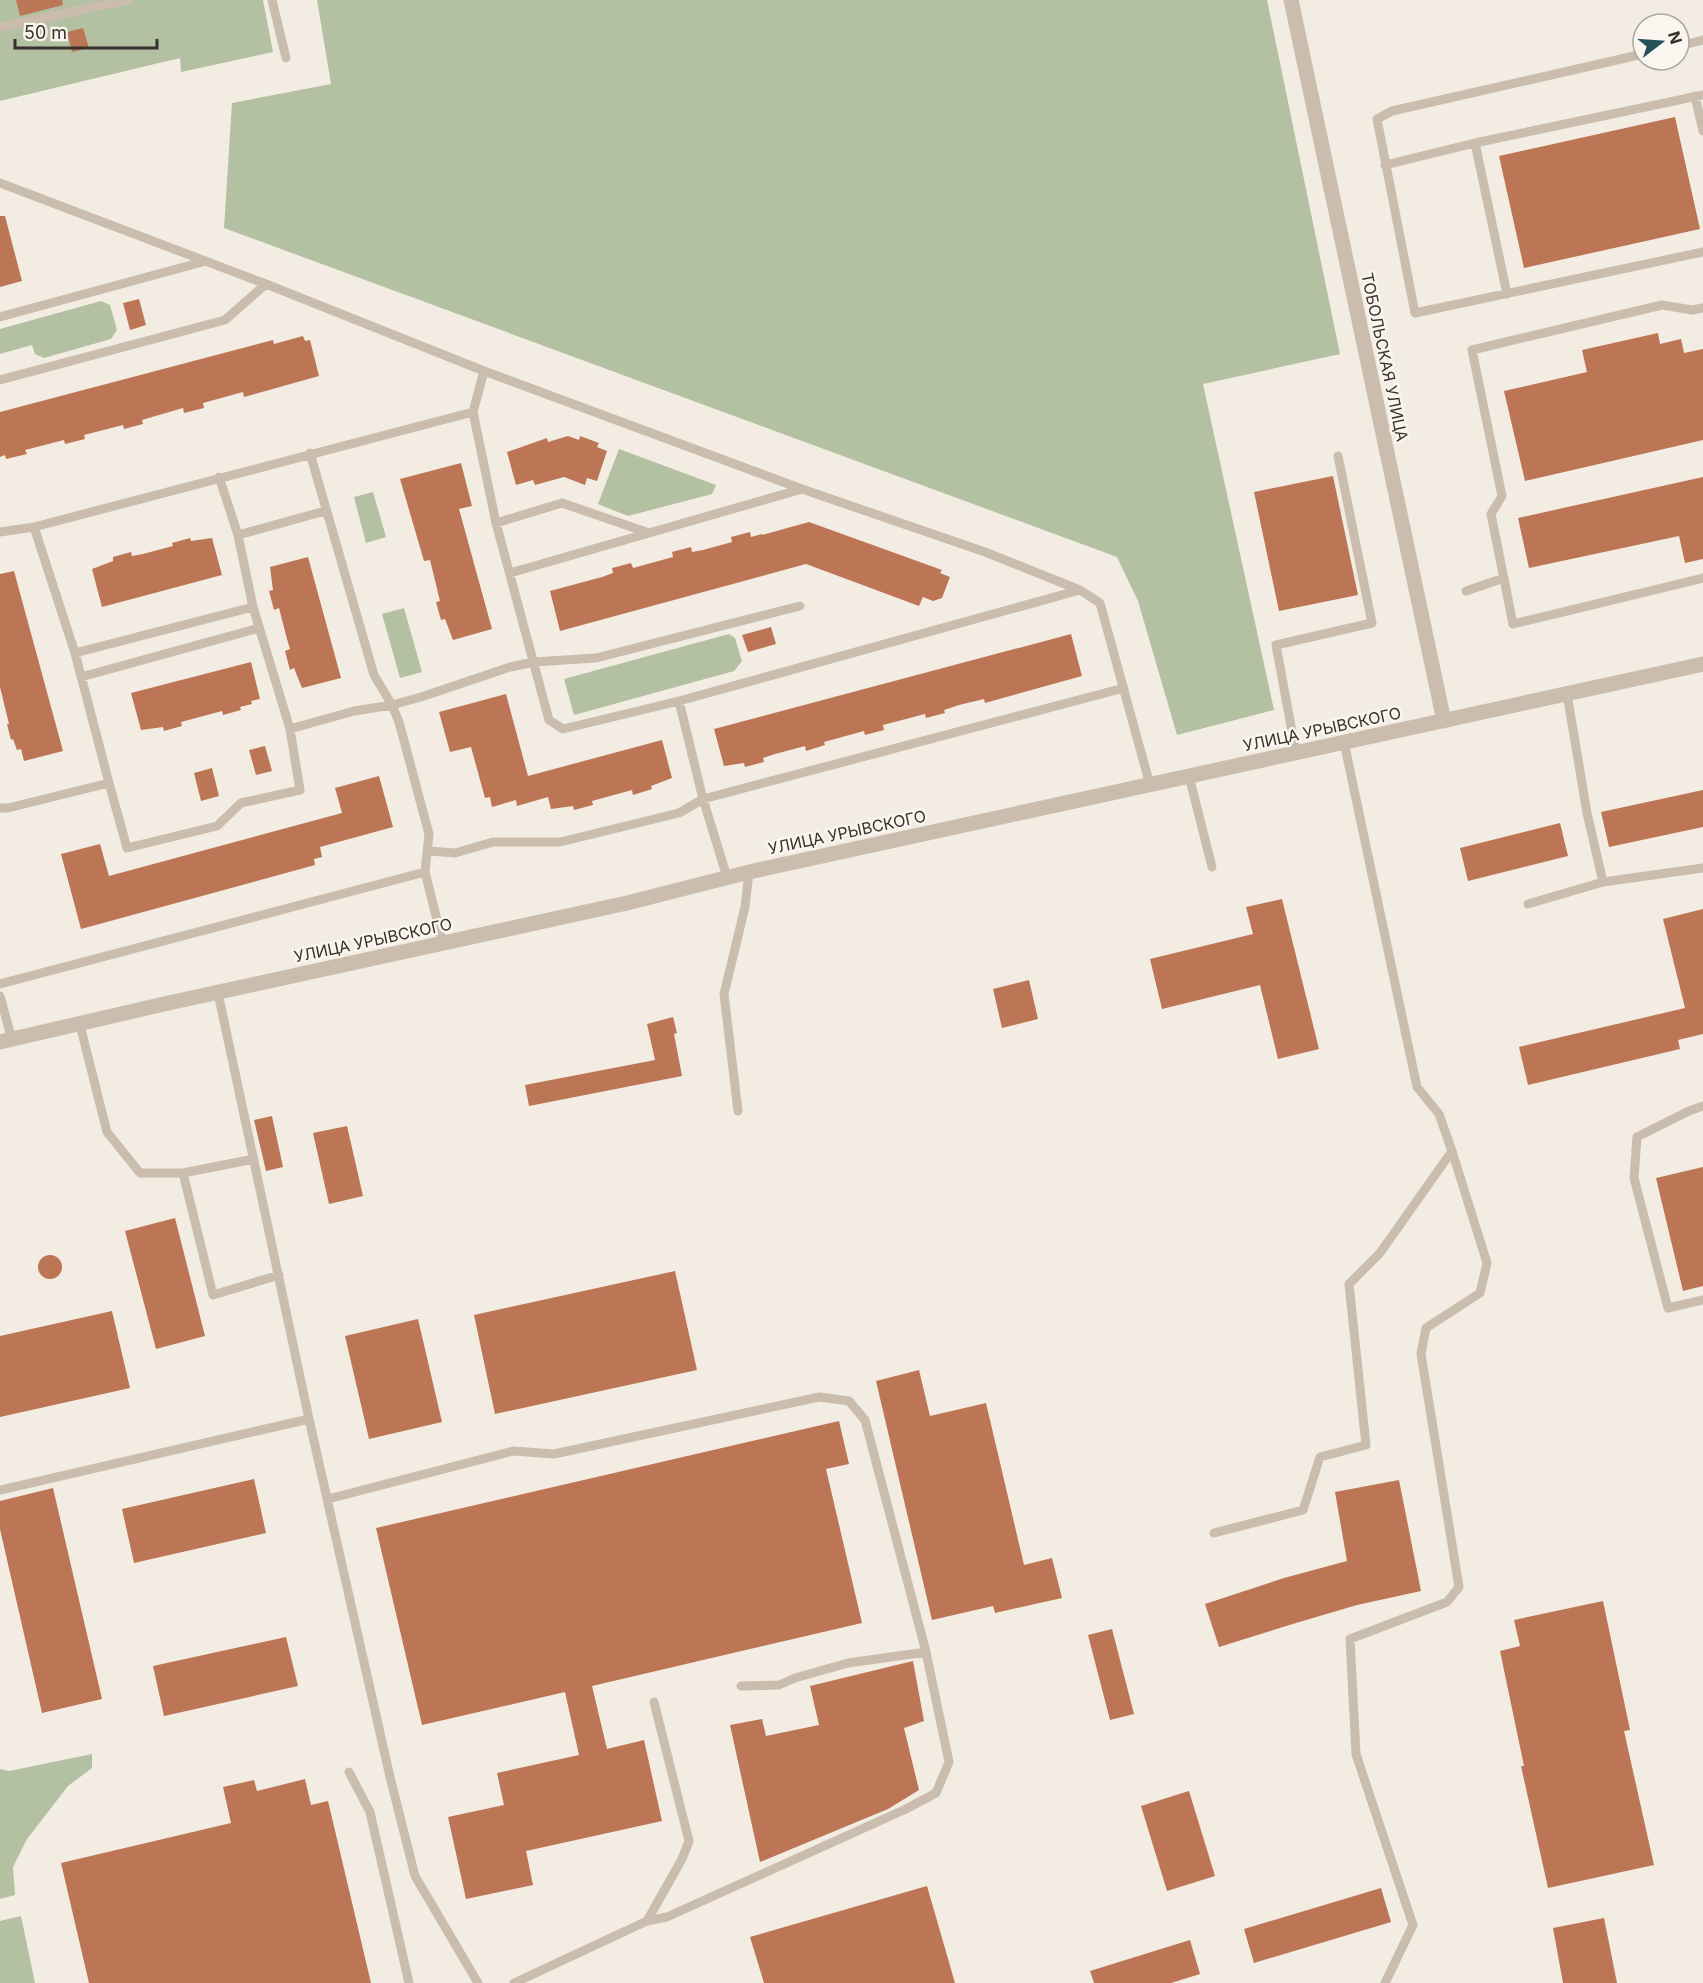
<svg xmlns="http://www.w3.org/2000/svg" width="1703" height="1983" font-family="Inter,sans-serif">
	<rect width="100%" height="100%" fill="#f2ece2"/>
	<path fill="#b4c0a2" d="M0 0H263L273 52 181 72 180 58 0 101Z
		M317 0H1267L1340 354 1203 384 1274 710 1177 735 1138 601 1117 557 224 228 232 103 331 84Z
		M101 301 110 305 117 330 111 339 44 358 35 354 32 345 0 354V329Z
		M619 449 716 485 712 494 628 516 598 504Z
		M373 492 386 537 366 543 354 497Z
		M404 608 422 672 400 678 382 614Z
		M729 634 735 638 742 661 734 671 574 715 564 679Z
		M92 1754V1768L68 1786 27 1839 13 1867 15 1895 0 1899V1769L9 1771Z
		M21 1916 35 1983H0V1921Z"/>
	<path fill="#bd7655" d="M16 0H62L63 5 20 16Z
		M83 28 89 48 72 52 67 32Z
		M1675 117 1700 229 1524 268 1499 156Z
		M0 216H5L22 281 0 287Z
		M139 299 146 325 130 330 123 303Z
		M1658 333 1660 344 1681 339 1684 353 1703 349V440L1525 481 1504 391 1587 372 1582 350Z
		M303 336 305 341 310 340 319 376 244 397 243 392 214 400 203 403 204 408 184 413 183 408 152 417 142 420 143 424 124 429 123 425 84 435 85 439 65 444 64 440 25 450 27 454 6 459 5 455 0 457V412L273 340 274 344Z
		M568 436 579 440 580 436 599 443 597 447 607 451 597 481 587 478 585 485 564 477 535 485 533 480 516 485 507 452 547 438 548 442Z
		M461 463 472 506 459 509 492 629 453 640 445 619 441 620 436 602 440 601 430 560 424 561 400 479Z
		M1333 476 1358 595 1279 611 1254 492Z
		M1703 477V559L1685 563 1679 536 1529 568 1518 518Z
		M809 522 942 570 940 573 950 577 942 598 933 601 923 597 919 606 806 564 560 631 550 591 602 577 613 573 612 568 631 563 633 568 673 557 672 552 691 547 692 552 703 550 732 542 731 537 750 532 751 537 762 534V535Z
		M190 538 191 541 212 538 222 575 102 607 92 569 113 561V557L131 552 132 556 143 554 173 546 172 543Z
		M308 557 341 678 302 688 294 668 290 670 285 651 290 649 287 639 279 608 274 610 269 591 273 590 270 567Z
		M14 571 63 751 24 761 21 749 17 750 13 739 11 740 7 724H9L0 687V574Z
		M771 627 776 644 748 652 742 635Z
		M1071 634 1082 676 985 703 984 699 959 705 944 710 945 713 926 718 925 714 883 725 884 730 865 735 864 731 824 742 825 745 806 751 805 746 775 754 763 758 764 762 745 767 744 763 724 766 714 729Z
		M251 662 260 699 251 701 252 704 240 707 241 710 223 715 222 711 181 722 182 726 164 731 163 727 141 730 131 693Z
		M506 694 528 776 662 740 672 778 651 786 652 789 633 795 632 790 592 801 593 805 574 810 573 806 551 809 548 797 517 806 516 800 492 807 490 797 485 798 471 747 450 752 439 712Z
		M265 746 272 771 256 775 249 750Z
		M212 768 219 796 201 801 194 773Z
		M379 776 393 827 320 847 322 857 314 859 315 865 81 929 61 854 100 844 109 876 342 813 335 788Z
		M1703 790V827L1609 847 1601 812Z
		M1560 823 1568 856 1468 881 1460 848Z
		M1282 899 1319 1049 1278 1059 1260 985 1162 1009 1150 959 1253 934 1246 907Z
		M1703 909V1034L1678 1040 1680 1049 1528 1085 1519 1047 1685 1008 1663 919Z
		M1029 980 1038 1019 1002 1028 993 989Z
		M673 1017 677 1033 674 1034 682 1076 529 1106 525 1085 655 1060 647 1024Z
		M272 1116 283 1167 266 1171 254 1120Z
		M347 1126 363 1196 329 1204 313 1133Z
		M1703 1167V1286L1683 1291 1656 1178Z
		M175 1218 205 1336 156 1349 125 1231Z
		M38 1267a12 12 0 1 1 24 0a12 12 0 1 1-24 0Z
		M675 1271 697 1370 495 1414 474 1315Z
		M112 1311 130 1388 0 1417V1336Z
		M418 1319 442 1422 369 1439 345 1336Z
		M919 1370 930 1416 986 1403 1024 1565 1052 1558 1062 1598 995 1613 993 1606 932 1620 876 1381Z
		M839 1421 849 1464 826 1469 862 1623 592 1686 607 1749 644 1740 662 1821 526 1851 533 1885 466 1899 448 1817 504 1805 497 1773 579 1755 565 1692 422 1725 376 1528Z
		M254 1479 266 1533 134 1563 122 1509Z
		M1399 1480 1421 1591 1357 1605 1296 1623 1219 1647 1205 1604 1284 1578 1347 1561 1335 1492Z
		M53 1488 102 1699 42 1713 0 1529V1501Z
		M1603 1601 1630 1730 1624 1731 1654 1865 1548 1888 1521 1766H1524L1500 1651 1520 1646 1514 1620Z
		M1112 1629 1134 1714 1110 1720 1088 1635Z
		M286 1637 298 1686 164 1716 153 1666Z
		M913 1661 924 1721 904 1728 919 1790 888 1809 760 1862 730 1725 762 1719 766 1736 819 1725 810 1686Z
		M305 1779 311 1805 328 1801 371 1983H89L61 1863 231 1823 223 1787 254 1780 257 1791Z
		M1189 1791 1215 1876 1167 1891 1141 1806Z
		M927 1886 955 1983H764L750 1937Z
		M1381 1888 1391 1922 1254 1963 1244 1929Z
		M1604 1918 1617 1983H1563L1553 1928Z
		M1190 1940 1200 1974 1171 1983H1094L1090 1971Z"/>
	<g fill="none" stroke-linecap="round" stroke-linejoin="round">
		<path stroke="#cabdae" stroke-width="9" d="M272 0 286 58
			M0 27 128 0
			M1679 46 1703 40
			M1643 54 1392 111 1377 119 1415 313 1703 252
			M1695 96 1703 131
			M1475 143 1507 294
			M1385 165 1475 143 1703 95
			M0 183 266 284 484 371 802 489 985 552 1080 590 1100 603 1150 785
			M1703 308 1692 310 1662 305 1472 350 1502 496 1491 514 1513 624 1703 578
			M0 317 206 261
			M484 371 473 412 496 523 549 720 563 729 679 701 1080 590
			M0 380 225 320 266 284
			M310 453 374 675 392 705 399 722 429 834 425 872 443 944
			M219 477 238 535
			M325 511 238 535 253 607 290 729 354 711 392 705 421 697 510 667 534 662 596 658 800 606
			M496 523 562 503 649 533
			M0 532 34 527 473 412
			M510 573 802 489
			M1466 591 1504 578
			M75 653 253 607
			M81 677 259 628
			M1567 694 1587 813 1603 882
			M679 701 703 799 727 877
			M1296 753 1276 645 1372 623 1338 456
			M1189 776 1212 867
			M109 783 127 848 217 826 241 803 300 790 290 729
			M0 808H8L109 783 75 653 34 527
			M429 851 455 853 493 842H560L679 813 703 799 1124 688
			M1528 904 1603 882 1703 868
			M0 984 425 872
			M218 993 309 1419 390 1777 415 1876 478 1983
			M0 996 12 1040
			M80 1025 107 1132 140 1173H183L254 1159
			M1703 1106 1689 1111 1637 1137 1634 1178 1668 1308 1703 1300
			M738 1111 724 994 745 907 749 872
			M183 1173 213 1295 279 1275
			M0 1490 309 1419
			M328 1499 513 1451 554 1454 819 1397 849 1401 865 1420 926 1652 949 1762 936 1793 906 1809 667 1917 647 1921 514 1983
			M1214 1533 1303 1510 1320 1457 1366 1445 1349 1284 1380 1253 1452 1151 1439 1114 1417 1087 1344 742
			M741 1686 779 1685 795 1678 848 1663 926 1652
			M349 1772 370 1812 409 1983
			M647 1921 682 1859 689 1841 654 1702
			M1385 1983 1413 1925 1356 1754 1350 1639 1447 1602 1459 1587 1421 1354 1426 1328 1480 1293 1487 1263 1452 1151"/>
		<path stroke="#cabdae" stroke-width="15" d="M1291 0 1444 721
			M0 1042 164 1004 627 903 749 872 1703 664"/>
	</g>
	<g text-anchor="middle" dominant-baseline="central" stroke-width="5" stroke-linejoin="round" paint-order="stroke">
		<g font-size="16" fill="#39312c" stroke="#faf5ee">
			<text transform="translate(1385 357) rotate(78)">ТОБОЛЬСКАЯ УЛИЦА</text>
			<text transform="translate(1322 729) rotate(-12)">УЛИЦА УРЫВСКОГО</text>
			<text transform="translate(847 832) rotate(-12)">УЛИЦА УРЫВСКОГО</text>
			<text transform="translate(373 940) rotate(-12)">УЛИЦА УРЫВСКОГО</text>
		</g>
	</g>
	<g transform="translate(1661 42) rotate(73)"><circle r="28" fill="#faf5ee" stroke="#ada7a0" stroke-width="1.5"/>
	<path d="M0-4.5L10 22L0 15L-10 22Z" fill="#245158"/>
	<text y="-9" font-size="16" font-weight="bold" text-anchor="middle" fill="#39312c">N</text>
	</g>
	<path d="M15 39v9h142v-9" fill="none" stroke="#39312c" stroke-width="3"/>
	<text x="24" y="39" font-size="18" fill="#39312c" stroke="#faf5ee" stroke-width="4.5" paint-order="stroke">50 m</text>
</svg>
